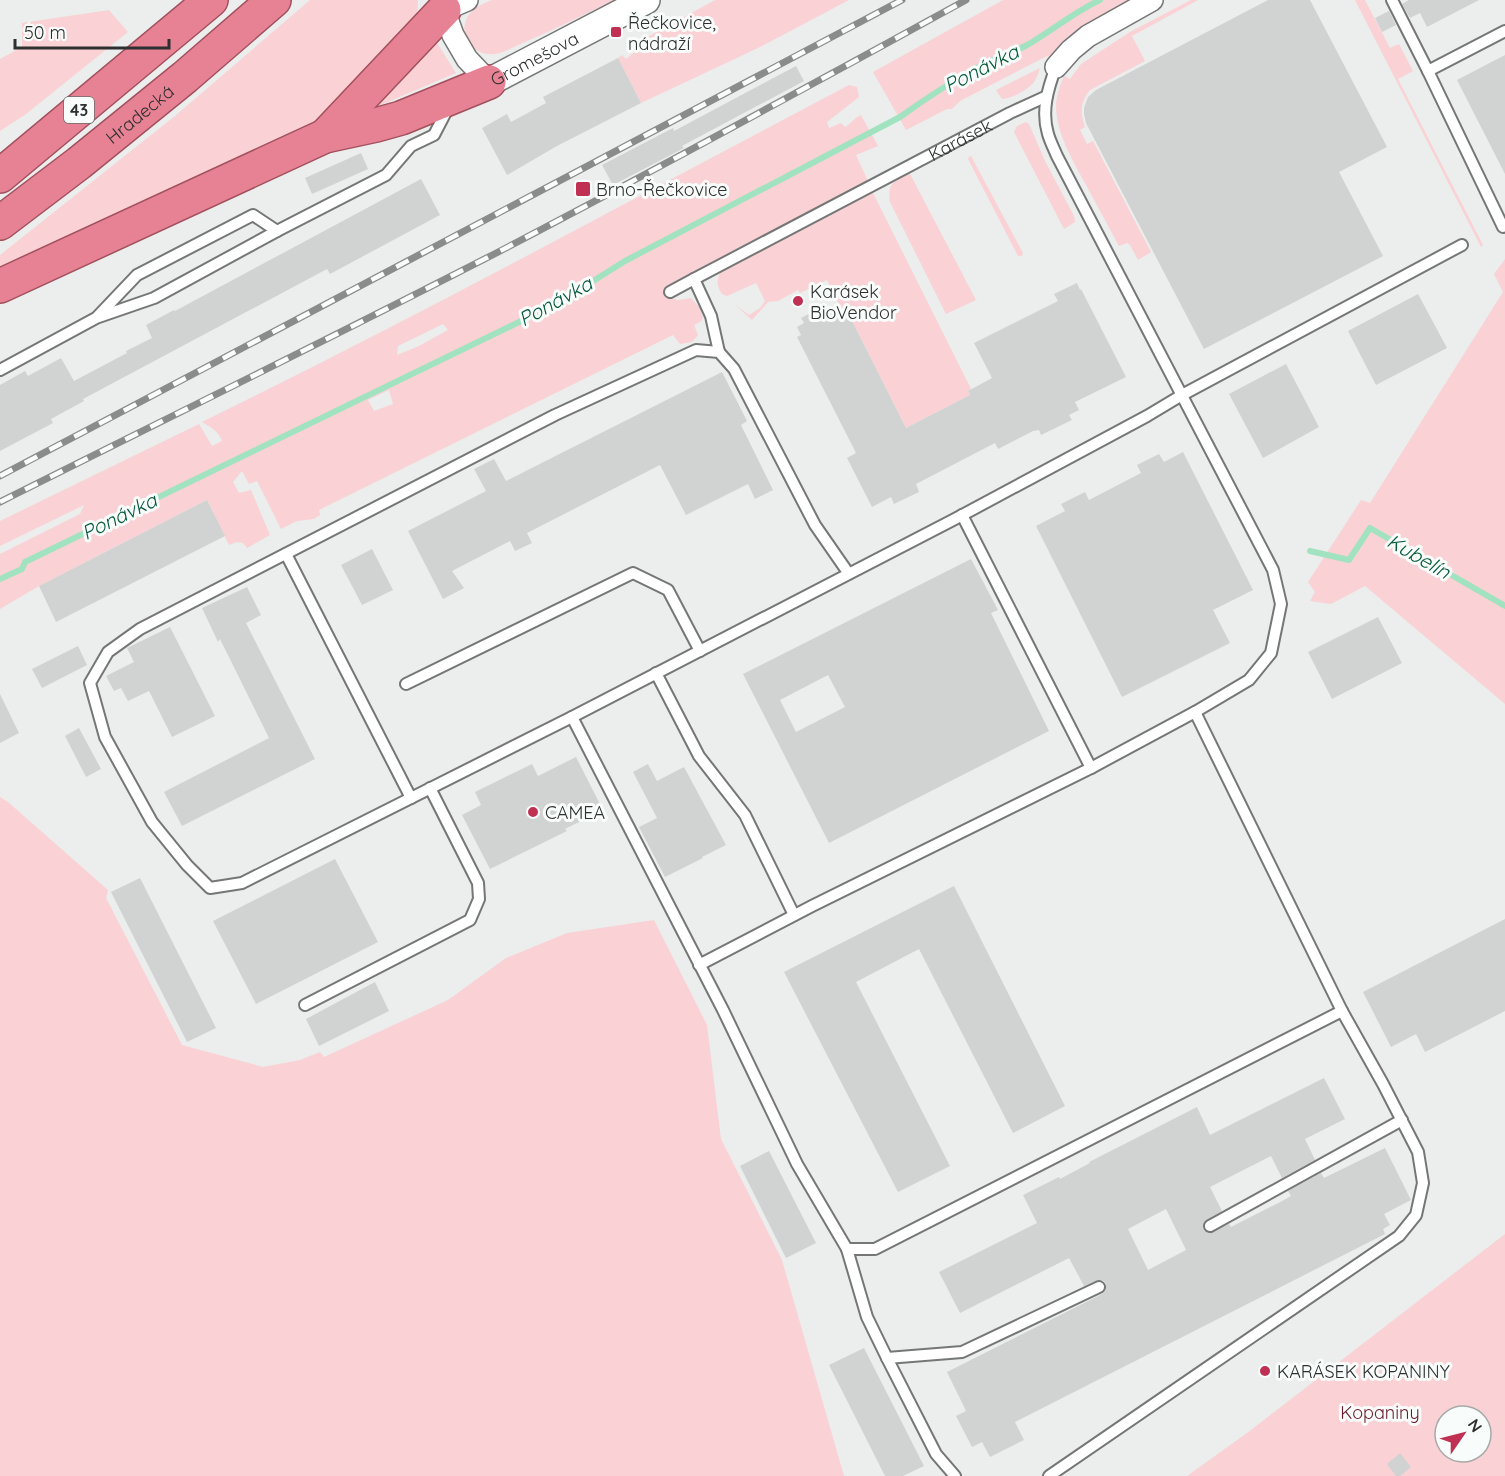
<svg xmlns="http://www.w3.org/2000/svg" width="1505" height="1476" font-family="Quicksand,sans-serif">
	<rect width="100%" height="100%" fill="#ebeeec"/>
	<path fill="#fad1d5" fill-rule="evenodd" d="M310 0H418L417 24 331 115 270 147 0 270V255L175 116Z
		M492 0H614C585 14 555 29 525 42 516 46 505 52 495 54 470 57 454 30 472 11 478 5 485 3 492 0Z
		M715 0H849L758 48 641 103 618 58 622 55 626 59 637 50 633 45Z
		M1003 0H1133L1066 38 1049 57 1047 56 960 101 952 109H947L906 130 873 72Z
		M1191 0H1198L1132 36 1145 61 1090 90C1080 102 1080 113 1085 127L1080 130 1087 144 1093 141 1151 252 1138 260 1130 245 1127 243 1119 246C1108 226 1097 205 1086 185 1073 161 1057 135 1056 107 1056 96 1060 86 1064 76L1070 79 1081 64 1130 32Z
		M1355 0H1365L1390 48 1399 44 1413 71 1398 79 1483 245 1481 247Z
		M109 10 128 32 26 114 0 131V59L22 47V23Z
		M437 43 456 73 376 107Z
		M1040 68C1038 73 1037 78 1034 82 1028 90 1012 98 1002 99L996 90Z
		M849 85 857 87 859 97 827 122 829 128 841 123 845 127C851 124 854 118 861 115L878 146 856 155 868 181 666 286 671 298 678 300 691 298 700 308 703 318 700 322 694 325 698 335 692 342 680 344 673 335 319 510 320 515 314 519 297 521 281 529 257 481 249 484 242 471 233 482 239 493 251 490 270 535 247 548 243 543 237 542 229 545 207 500 39 586 0 609V554L80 514 84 505 0 546V521L199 424 212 446 222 441C219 432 211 427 202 422 421 315 634 198 849 85ZM443 324 448 330 419 346 397 355 398 346ZM389 390 393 404 374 411 368 400Z
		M1026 122 1029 124 1045 161 1074 216 1075 222 1064 229 1014 132 1017 126Z
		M971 156 1023 253 1022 256H1018L968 159 969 157Z
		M909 172 976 300 946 314 890 202C887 184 894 180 909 172Z
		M872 191 971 389 968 391 970 395 906 428 847 311 843 313 827 280 800 293 798 290 778 301 768 302 752 320 734 304 749 315 760 308 765 301 756 283 727 296 722 294C716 286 716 277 723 269Z
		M1505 259V704L1365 586 1331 604 1310 601 1315 592 1308 582 1361 500 1370 503 1503 292 1494 274Z
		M0 797 8 802 108 890 106 898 182 1045 263 1067 300 1060 320 1052 324 1057 448 1000 506 958 567 933 654 920 707 1025 721 1139 782 1260 844 1476H0Z
		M1505 1234V1476H1187L1247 1433ZM1445 1416H1481V1452H1445Z"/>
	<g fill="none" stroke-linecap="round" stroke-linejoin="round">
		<path stroke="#a1e3c0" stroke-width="6" d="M1310 551 1349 560 1370 528 1505 606
			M0 579 22 569 25 562 558 303 625 261 900 117C925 99 951 82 978 67 995 58 1012 53 1029 44 1053 30 1074 12 1100 0"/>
	</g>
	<path fill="#d0d3d1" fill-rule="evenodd" d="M1268 0H1310L1387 147 1339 172 1383 256 1204 349 1086 123 1084 114V108L1088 97 1096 90Z
		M1409 0H1479L1427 27 1420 13 1410 18 1402 4Z
		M1389 11 1396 25 1382 32 1375 18Z
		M1505 55V174L1457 80Z
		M618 58 641 103 557 146 507 175 482 128 507 114 511 122 546 103 543 97Z
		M796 66 804 81 682 146 684 148 613 185 602 165 673 128 674 131Z
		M361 153 368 169 312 194 305 178Z
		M421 179 440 215 330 274 327 269 83 399 84 401 51 419 53 423 0 451V385L25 371 28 376 61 358 74 381 127 353 126 351 152 338 146 325 174 310 175 311Z
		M1077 283 1080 290 1081 289 1126 377 1075 402 1079 410 1069 415 1072 420 1041 435 1039 430 1033 431 998 449 995 443 916 484 919 492 894 504 891 497 872 507 847 458 856 453 797 337 801 335 797 327 804 323 801 318 818 309 821 314 839 305 843 313 847 311 906 428 970 395 968 391 992 378 974 343 1058 301 1054 294Z
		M1418 294 1447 348 1376 385 1348 331Z
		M1286 364 1319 427 1263 458 1229 394Z
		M722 372 747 421 741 425 773 490 755 499 748 484 686 515 660 465 527 533 532 543 515 551 510 541 452 571 464 588 443 599 408 531 486 491 474 469 494 459 506 481Z
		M1183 452 1253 590 1213 610 1230 643 1122 697 1036 526 1065 511 1061 504 1085 492 1089 500 1141 473 1137 465 1159 454 1164 462Z
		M207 500 225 536 56 622 39 586Z
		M372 549 393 590 362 605 341 565Z
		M971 559 998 610 991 613 1049 731 829 843 743 674ZM828 675 845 707 796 732 780 700Z
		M247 587 261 615 246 623 315 759 182 826 164 792 269 738 220 639 218 642 202 608Z
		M1378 617 1402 663 1332 699 1308 652Z
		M170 627 215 716 172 737 149 691 128 701 121 688 114 691 106 676 134 662 127 648Z
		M78 646 87 665 42 688 32 669Z
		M0 694 19 733 0 743Z
		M79 728 101 769 86 777 65 736Z
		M576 757 603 810 565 829 567 831 490 869 462 815 481 805 475 792 532 764 538 776Z
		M648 764 657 781 684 767 726 845 702 857 703 858 665 877 639 827 657 818 633 772Z
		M335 859 378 942 256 1004 213 921Z
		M140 878 216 1028 187 1042 111 892Z
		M954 886 1065 1106 1013 1133 919 949 856 982 950 1166 898 1192 784 972Z
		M1505 919V1011L1425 1052 1416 1034 1391 1047 1363 992Z
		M375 982 389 1011 319 1046 306 1019Z
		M1324 1078 1345 1119 1305 1139 1315 1160 1282 1178 1271 1156 1210 1187 1222 1211 1204 1222 1203 1229 1207 1233H1210L1229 1224 1231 1227 1284 1200 1291 1196 1288 1191 1321 1173 1324 1178 1385 1148 1411 1200 1384 1214 1390 1225 1383 1229 1385 1234 1015 1422 1024 1440 990 1457 982 1442 972 1447 956 1416 966 1411 947 1372 1102 1294 1105 1291 1106 1284 1104 1281 1099 1280 1084 1286 1069 1258 960 1313 939 1272 1037 1223 1023 1195 1059 1177 1060 1179 1090 1163 1089 1162 1152 1130 1197 1107 1210 1135ZM1166 1209 1186 1250 1148 1270 1128 1229Z
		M769 1151 816 1243 786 1258 740 1166Z
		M864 1348 924 1466 903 1476H885L829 1365Z
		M1400 1453 1411 1467 1400 1476H1396L1387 1464Z"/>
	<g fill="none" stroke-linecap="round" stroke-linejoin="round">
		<defs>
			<g id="service">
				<path d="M1392 0 1428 71"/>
				<path d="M1505 31 1428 71 1503 227 1505 226"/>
				<path d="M670 292 694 279"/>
				<path d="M98 316 137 275 253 215 277 231"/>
				<path id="s1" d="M719 352 711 316 694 279 1010 113 1047 96"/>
				<path d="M0 370 96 318 154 298 277 231 386 175 411 146 434 135 448 108"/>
				<path d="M962 515 1091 768 1195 712 1249 680 1271 653 1281 604 1273 570 1057 156C1054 149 1050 141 1048 134 1041 111 1048 88 1056 67"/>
				<path d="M286 554 411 798"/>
				<path d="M849 574 815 525 734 369 719 352 696 350 555 415 140 629 108 652 90 683 105 737 152 822 187 865 210 888 242 883 572 717 953 520 1147 416 1182 395 1462 245"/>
				<path d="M656 673 699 756 745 815 794 915"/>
				<path d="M406 684 633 573 668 590 700 651"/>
				<path d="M572 717 723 1010 797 1164 847 1249 867 1317 887 1358 936 1454 955 1476"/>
				<path d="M699 965 812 906 1091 768"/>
				<path d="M305 1005 470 920 479 899 478 883 430 788"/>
				<path d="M1210 1226 1402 1120"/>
				<path d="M847 1249H875L1342 1011"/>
				<path d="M887 1358 962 1352 1099 1287"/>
				<path d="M1049 1476 1399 1236 1416 1215 1423 1183 1418 1152 1383 1084 1342 1011 1195 712"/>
			</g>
			<path id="minor" d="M467 0 444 10 453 35 467 59 489 82
				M1056 67 1071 50 1088 36 1152 0"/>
			<g id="tertiary">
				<path id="s2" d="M489 82 646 0"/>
			</g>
			<g id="trunk">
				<path d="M325 136 444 10"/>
				<path d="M0 176 211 0"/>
				<path id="s3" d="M0 223 79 163 185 77 274 0"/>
				<path d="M0 286 325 136 376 125 401 118 489 82"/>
			</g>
		</defs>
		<use href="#service" stroke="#747775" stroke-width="14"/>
		<use href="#minor" stroke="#747775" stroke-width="24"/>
		<use href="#tertiary" stroke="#747775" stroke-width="30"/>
		<use href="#trunk" stroke="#a2505e" stroke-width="36"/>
		<use href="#service" stroke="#fff" stroke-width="10"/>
		<use href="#minor" stroke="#fff" stroke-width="21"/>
		<use href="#tertiary" stroke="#fff" stroke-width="27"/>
		<use href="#trunk" stroke="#e68293" stroke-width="33"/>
		<defs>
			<path id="rail" d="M0 476 902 0
				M0 502C168 418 337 335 504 249 659 168 813 84 966 0"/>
		</defs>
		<use href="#rail" stroke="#8a8c8b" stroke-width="7"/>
		<use href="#rail" stroke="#f8fcfa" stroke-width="4.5" stroke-dasharray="14" stroke-linecap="butt"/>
	</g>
	<g fill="#c03053" stroke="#f8fcfa" stroke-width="2">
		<rect x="610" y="26" width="12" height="12" rx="3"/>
		<rect x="575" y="181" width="16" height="16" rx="3"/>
		<circle cx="798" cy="301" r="6"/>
		<circle cx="533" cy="812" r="6"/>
		<circle cx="1265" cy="1371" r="6"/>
	</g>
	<g text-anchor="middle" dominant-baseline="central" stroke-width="6" stroke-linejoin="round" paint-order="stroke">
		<rect fill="#f8fcfa" stroke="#6b6c6c" stroke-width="1.5" x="64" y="97" width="30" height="26" rx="4.5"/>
		<g font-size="16" font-weight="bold" fill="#2e2f2f">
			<text x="79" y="110">43</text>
		</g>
		<g font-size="18" fill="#2e2f2f" stroke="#f8fcfa" text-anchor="start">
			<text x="628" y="22">Řečkovice,<tspan x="628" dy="21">nádraží</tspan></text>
			<text x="596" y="189">Brno-Řečkovice</text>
			<text x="810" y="291">Karásek<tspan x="810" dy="21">BioVendor</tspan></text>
			<text x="545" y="812">CAMEA</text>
			<text x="1277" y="1371">KARÁSEK KOPANINY</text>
		</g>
		<g font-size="18" fill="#2e2f2f" stroke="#f8fcfa">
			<text stroke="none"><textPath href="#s2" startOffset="51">Gromešova</textPath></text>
			<text stroke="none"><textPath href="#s3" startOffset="177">Hradecká</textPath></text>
			<text stroke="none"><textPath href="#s1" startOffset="378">Karásek</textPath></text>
		</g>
		<g font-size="18" fill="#691a2c" stroke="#f8fcfa">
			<text x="1380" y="1412">Kopaniny</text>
		</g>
		<g font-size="20" font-style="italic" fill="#05593b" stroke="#f8fcfa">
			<text transform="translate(981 68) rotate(-27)">Ponávka</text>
			<text transform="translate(555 301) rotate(-29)">Ponávka</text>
			<text transform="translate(119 516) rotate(-26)">Ponávka</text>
			<text transform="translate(1419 556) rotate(30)">Kubelín</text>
		</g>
	</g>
	<g transform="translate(1463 1434) rotate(55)"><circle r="28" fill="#f8fcfa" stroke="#a7aaa9" stroke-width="1.5"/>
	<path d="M0-4.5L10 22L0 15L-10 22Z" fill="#c03053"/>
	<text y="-9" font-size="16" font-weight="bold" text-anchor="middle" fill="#2e2f2f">N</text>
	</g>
	<path d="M15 39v9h154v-9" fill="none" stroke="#2e2f2f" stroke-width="3"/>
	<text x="24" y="39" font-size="18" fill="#2e2f2f" stroke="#f8fcfa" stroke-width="4.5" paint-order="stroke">50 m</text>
</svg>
